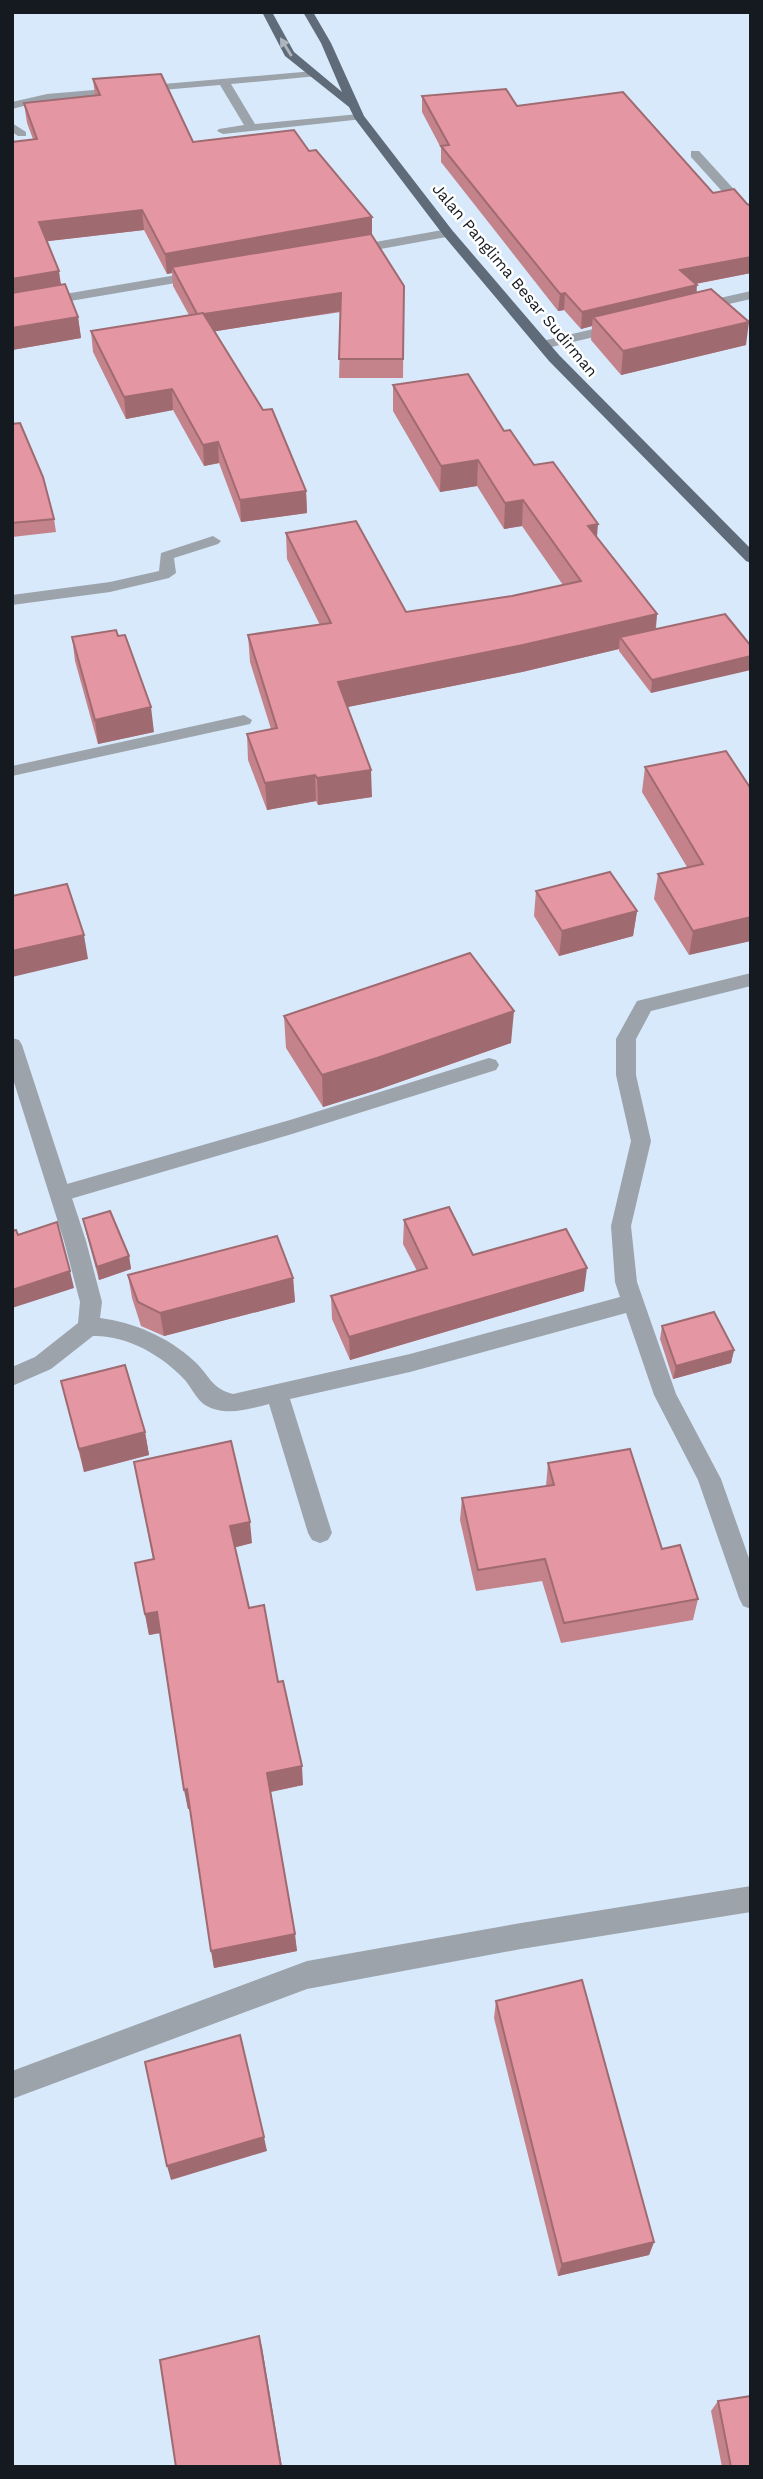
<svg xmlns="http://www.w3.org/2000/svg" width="763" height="2479" font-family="'Work Sans',sans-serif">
	<rect width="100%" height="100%" fill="#d8e9fb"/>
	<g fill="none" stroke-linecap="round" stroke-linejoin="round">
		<path fill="#9ca3ab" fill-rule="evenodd" d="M314 71 318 72V76L231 84 255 124 359 114 363 115V119L223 134 217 131 219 129 244 125 220 85 47 100 12 109V102L47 94Z
			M12 123 26 132V136H18L12 132Z
			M489 1058 496 1060 499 1065 496 1070 292 1134 60 1202 53 1200 50 1194 53 1188 60 1186 290 1120Z"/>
		<path fill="#9ca3ab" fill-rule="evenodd" d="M691 151H699L751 208V220L747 219 691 157Z
			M448 229 452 230V236L353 254 347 250 353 246Z
			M200 271 205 272V278L12 311V303Z
			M751 291V299L698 311 691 307 693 304Z
			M619 323 624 324V330L543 349 536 345 538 342Z
			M213 536 221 541 218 544 174 558 176 573 169 578 110 592 12 605V595L110 582 159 571 161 553Z
			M244 715 252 720 250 724 12 776V766Z
			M751 973V986L651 1011 636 1039V1075L651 1141 631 1226 637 1282 676 1394 721 1479 751 1564V1609L743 1606 739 1598 698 1480 654 1395 626 1313 410 1372 290 1399 332 1533 328 1540 320 1543 312 1540 308 1533 269 1404C249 1409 225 1417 205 1405 197 1400 191 1387 185 1380 162 1355 126 1335 93 1336L51 1369 12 1386V1367L35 1357 78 1323 80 1302 64 1241 12 1076V1038L19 1040 22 1045 86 1241 102 1302 100 1318C133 1322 168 1337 193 1360 210 1375 210 1388 233 1394L410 1354 620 1297 615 1282 611 1226 631 1141 616 1075V1039L637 1001Z
			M751 1886V1912L521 1949 307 1989 12 2099V2071L307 1961 521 1923Z"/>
		<path fill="#5f6b78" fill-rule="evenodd" d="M262 12H272L294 52 342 92 321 43 303 12H313L331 43 364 116 452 230 559 355 751 549V563L746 561 549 361 444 236 355 119 349 107 285 56Z"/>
	</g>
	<path fill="#c4828b" d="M93 79 193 142 309 151 372 217V236L404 286 403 378H339L341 312 215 331 306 491 307 513 241 522 219 463 204 466 173 410 126 419 93 352 91 331 189 315 173 286 172 273 167 274 144 230 47 241 61 284 78 317 81 338 12 350V142L33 139 27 123 24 103 95 96Z
		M422 96 517 106 713 193 751 206V273L696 284 697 292 746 345 621 375 591 340 592 326 581 329 564 310 558 311 441 162V148L422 112Z
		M393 385 504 431 597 538 657 614 656 629 725 614 651 693 619 651V649L522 672 347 707 372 797 318 805 316 801 267 810 248 760 247 734 271 729 250 662 248 635 320 625 287 559 286 533 406 612 512 596 563 585 522 526 504 529 477 486 440 492 393 411Z
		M12 424 54 519 56 532 12 537Z
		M72 637 154 732 98 744 75 661Z
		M645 767 751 789 689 955 654 899 658 874 687 867 642 792Z
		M536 891 637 911 633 936 559 956 534 916Z
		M284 1016 511 1043 377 1090 323 1107 286 1048Z
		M83 1219 129 1256 131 1269 99 1280 86 1232Z
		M404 1220 473 1255 584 1291 350 1360 332 1319 331 1296 417 1271 403 1244Z
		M128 1275 293 1278 295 1302 164 1336 141 1326 132 1298Z
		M662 1326 734 1350 731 1363 673 1379 660 1339Z
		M61 1381 145 1432 149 1455 84 1472Z
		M134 1462 252 1543 235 1547 249 1608 278 1682 303 1785 271 1792 297 1951 214 1968 190 1809H188L160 1633 149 1635 135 1563 153 1559Z
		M548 1463 662 1549 698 1599 693 1620 561 1643 542 1581 476 1591 460 1520 462 1498 546 1486Z
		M496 2001 654 2242 649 2255 558 2276 494 2018Z
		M718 2401 751 2467H722L711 2411Z"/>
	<path fill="#a06a71" d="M142 210 144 230 41 242 39 222Z
		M372 217V237L172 267V273L167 274 165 254Z
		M751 257V273L678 287 680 270Z
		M59 271 62 292 12 300V279Z
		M697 285 695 302 593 317 592 326 581 329 582 312Z
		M341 293 342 311 199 334 197 315Z
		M565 293 564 310 558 311 560 294Z
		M78 317 81 338 12 350V328Z
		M749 322 746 345 621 375 623 351Z
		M172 389 173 410 126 419 124 397Z
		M218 442 219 463 204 466 203 445Z
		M478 460 477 486 440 492 441 466Z
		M306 491 307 513 241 522 240 500Z
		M523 500 522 526 504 529 505 503Z
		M598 524 596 550 588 526Z
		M657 614 654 641 620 637 619 649 522 672 338 709V682Z
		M751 656V670L651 693 652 680Z
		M151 707 154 732 98 744 95 720Z
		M371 770 372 797 318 805 317 778Z
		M315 775 316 801 267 810 265 783Z
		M637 911 633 936 559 956 562 931Z
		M751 917V941L689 955 693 931Z
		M84 935 88 959 12 977V951Z
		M514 1011 511 1043 377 1090 323 1107 322 1075Z
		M129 1256 131 1269 99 1280 97 1267Z
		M587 1268 584 1291 350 1360 349 1337Z
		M70 1271 74 1288 12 1308V1290Z
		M293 1278 295 1302 164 1336 160 1313Z
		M734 1350 731 1363 673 1379 676 1366Z
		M145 1432 149 1455 84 1472 79 1449Z
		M250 1522 252 1543 233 1548 230 1526Z
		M157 1612 160 1633 149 1635 145 1614Z
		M302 1766 303 1785 269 1792 267 1773Z
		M187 1789 191 1809H188L184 1790Z
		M295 1934 297 1951 214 1968 211 1951Z
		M264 2137 267 2151 171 2180 167 2166Z
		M654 2242 649 2255 558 2276 562 2264Z
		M259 2336 262 2347 282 2467H281Z"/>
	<path fill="#e497a2" stroke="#a06a71" stroke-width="2" d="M161 74 193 142 294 130 309 151 316 150 372 217 165 254 142 210 39 222 59 271 12 279V142L37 139 24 103 100 95 93 79Z
		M506 89 517 106 623 92 713 193 734 189 747 204 751 206V257L680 270 697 285 582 312 565 293 560 294 441 146 449 145 422 96Z
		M371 234 404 286 403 359H339L341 293 204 314 203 313 197 314 172 267Z
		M65 284 78 317 12 328V293Z
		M711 289 749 322 623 351 593 317Z
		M203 313 263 410 272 409 306 491 240 500 218 442 203 445 172 389 124 397 91 331Z
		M468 374 504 431 510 430 534 465 553 462 598 524 588 526 657 614 523 645 338 682 371 770 317 778 315 775 265 783 247 734 277 728 248 635 331 623 286 533 356 521 406 612 512 596 581 581 523 500 505 503 478 460 441 466 393 385Z
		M20 423 43 477 54 519 12 523V424Z
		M725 614 751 646V656L652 680 620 637Z
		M116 630 118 636 125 635 151 707 95 720 72 637Z
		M726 751 751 789V917L693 931 658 874 703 864 645 767Z
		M610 872 637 911 562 931 536 891Z
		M67 884 84 935 12 951V896Z
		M470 953 514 1011 377 1058 322 1075 284 1016Z
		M449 1207 473 1255 566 1229 587 1268 349 1337 331 1296 427 1268 404 1220Z
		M110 1211 129 1256 97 1267 83 1219Z
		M57 1222 70 1271 12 1290V1231L16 1230 18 1235Z
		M277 1236 293 1278 160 1313 138 1302 128 1275Z
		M714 1312 734 1350 676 1366 662 1326Z
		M125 1365 145 1432 79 1449 61 1381Z
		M231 1441 250 1522 230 1526 249 1608 264 1605 278 1682 283 1681 302 1766 267 1773 295 1934 211 1951 187 1789 184 1790 157 1612 145 1614 135 1563 154 1559 134 1462Z
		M630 1449 662 1549 680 1545 698 1599 564 1623 545 1559 478 1570 462 1498 554 1485 548 1463Z
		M582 1980 654 2242 562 2264 496 2001Z
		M240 2035 264 2137 167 2166 145 2062Z
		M259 2336 281 2467H176L160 2360Z
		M751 2396V2467H731L718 2401Z"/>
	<defs><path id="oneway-solid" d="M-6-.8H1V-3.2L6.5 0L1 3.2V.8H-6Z" transform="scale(1.75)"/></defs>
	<use fill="#afb5bc" href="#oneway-solid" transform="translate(286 47) rotate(-122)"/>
	<g text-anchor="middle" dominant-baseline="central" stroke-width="5" stroke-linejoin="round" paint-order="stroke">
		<g font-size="16" fill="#151a21" stroke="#fff">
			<text transform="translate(515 280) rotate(50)">Jalan Panglima Besar Sudirman</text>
		</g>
	</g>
	<rect width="763" height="2479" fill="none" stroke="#151a21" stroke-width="28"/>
</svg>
